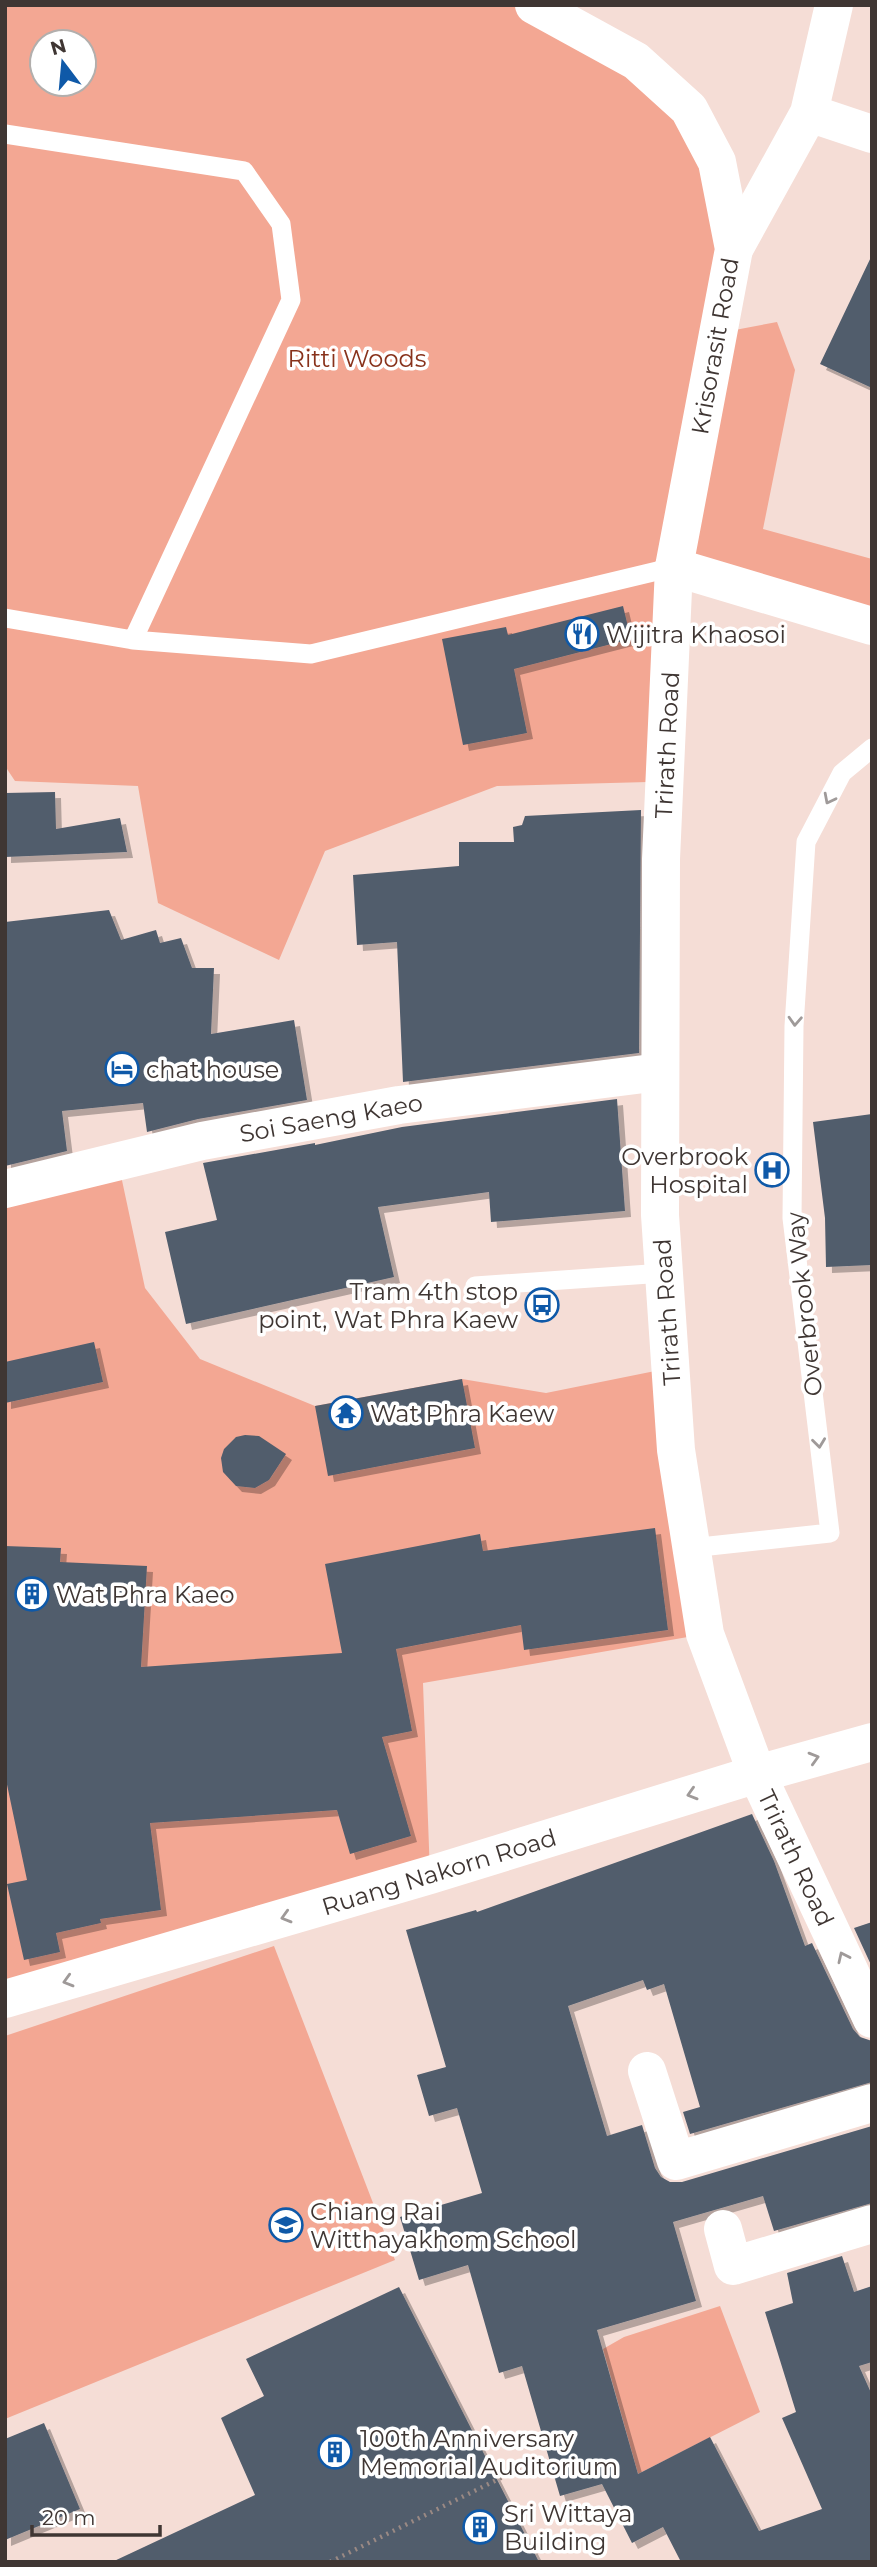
<svg xmlns="http://www.w3.org/2000/svg" width="877" height="2567" font-family="Montserrat,sans-serif">
	<defs>
		<filter id="shadow"><feDropShadow dx="6" dy="6" stdDeviation="0" flood-color="#0004"/></filter>
	</defs>
	<rect width="100%" height="100%" fill="#f5ddd6"/>
	<path fill="#f3a793" fill-rule="evenodd" d="M5 5H534L636 61 717 162 719 333 777 322 795 370 763 529 872 559V625L675 568 648 782 497 786 325 851 279 960 158 903 138 786 15 781 5 766ZM42 42H84V84H42Z
		M120 1171 145 1288 200 1359 315 1406 462 1379 546 1393 670 1368 705 1634 423 1683 430 1875 5 1999V1200Z
		M274 1946 395 2260 5 2419V2036Z
		M720 2306 760 2412 638 2474 603 2349 624 2337Z"/>
	<path fill="#515d6c" filter="url(#shadow)" d="M872 255V388L820 364Z
		M623 606 631 639 514 669 527 733 463 745 442 639 506 627 508 635Z
		M55 792 56 829 120 818 127 852 5 857V793Z
		M641 810 639 1053 403 1082 397 942 357 945 353 875 459 866V842H514L513 827 522 825 525 816Z
		M109 910 121 940 156 930 160 943 181 938 192 968H214L211 1034 294 1020 307 1100 198 1119 147 1132 143 1103 62 1111 67 1151 5 1166V922Z
		M617 1099 625 1211 491 1222 489 1192 378 1207 394 1277 186 1324 165 1232 217 1220 203 1163 315 1143V1145L402 1127Z
		M872 1114V1265L826 1267 825 1218 813 1122Z
		M94 1342 103 1382 5 1403V1362Z
		M462 1379 475 1448 328 1476 315 1406Z
		M245 1435 259 1436 286 1454 269 1480 255 1488 236 1486 223 1472 221 1458 224 1449 236 1437Z
		M655 1528 668 1630 524 1650 521 1625 396 1649 412 1731 382 1737 411 1836 350 1854 337 1810 150 1823 161 1910 100 1919 101 1923 56 1933 60 1952 24 1960 7 1884 27 1880 5 1775V1546L61 1548 60 1562 147 1566 141 1667 342 1653 325 1564 480 1534 483 1551Z
		M752 1814 774 1861 805 1946 812 1943 853 2029 860 2037 872 2041V2082L690 2134 683 2112 700 2107 664 1984 647 1990 643 1980 568 2006 607 2136 642 2125 655 2168 661 2177 670 2182H682L872 2126V2203L774 2231 763 2196 673 2222 696 2301 597 2330 638 2474 710 2437 759 2531 822 2509 782 2418 796 2412 765 2312 793 2303 787 2273 842 2256 854 2292 872 2286V2362L859 2366 872 2395V2562H681L663 2527 632 2543 602 2484 560 2496 522 2366 499 2373 468 2265 419 2280 400 2217 482 2193 457 2108 429 2116 417 2075 446 2067 406 1930 476 1910 477 1912Z
		M872 1922V1967L854 1928Z
		M399 2287 539 2562H112L255 2495 221 2418 264 2396 246 2359Z
		M44 2423 80 2509 5 2540V2439Z"/>
	<g fill="none" stroke-linecap="round" stroke-linejoin="round">
		<path stroke="#9a8984" stroke-width="4.5" stroke-dasharray="2 5" stroke-linecap="butt" d="M330 2562 523 2467"/>
		<path stroke="#fff" stroke-width="19" d="M5 134 244 171 281 224 291 300 133 640 5 618
			M133 640 311 654 674 567
			M475 1286 664 1273
			M691 1548 830 1533 792 1218 794 1026 806 842 842 773 872 748"/>
		<path stroke="#fff" stroke-width="38" d="M809 113 872 134
			M734 249 809 113 834 5
			M5 1189 202 1141 399 1105 660 1072
			M647 2071 676 2161 872 2103
			M723 2229 733 2266 872 2224"/>
		<path stroke="#fff" stroke-width="38" d="M534 5 636 61 689 109 717 162 734 249 674 567 661 859 660 1215 676 1450 705 1634 757 1774 872 2019
			M5 1999 430 1875 757 1774 872 1742"/>
		<path stroke="#fff" stroke-width="38" d="M674 567 872 626"/>
	</g>
	<defs><path id="oneway-chevron" d="M-2-3.5L2.5 0L-2 3.5" fill="none" stroke-width="1.6" stroke-linecap="round" stroke-linejoin="round" transform="scale(1.75)"/></defs>
	<g stroke="#9f9a99">
		<use href="#oneway-chevron" transform="translate(829 799) rotate(117)"/>
		<use href="#oneway-chevron" transform="translate(795 1021) rotate(93)"/>
		<use href="#oneway-chevron" transform="translate(819 1443) rotate(83)"/>
		<use href="#oneway-chevron" transform="translate(814 1758) rotate(-16)"/>
		<use href="#oneway-chevron" transform="translate(692 1794) rotate(163)"/>
		<use href="#oneway-chevron" transform="translate(286 1917) rotate(164)"/>
		<use href="#oneway-chevron" transform="translate(843 1957) rotate(-115)"/>
		<use href="#oneway-chevron" transform="translate(68 1981) rotate(164)"/>
	</g>
	<defs>
		<symbol id="restaurant-ring" viewBox="-11 -11 22 22"><circle r="9.5" fill="#fff" stroke="#0f59a8" stroke-width="1.5"/><path d="M-5-6h1v4h1v-4h1v4h1v-4h1v5L-1.5 .5V6h-2V.5L-5-1ZM5-6V6H3V1.5H1.5Q1.5-4 5-6Z" fill="#0f59a8"/></symbol>
		<symbol id="hotel-ring" viewBox="-11 -11 22 22"><circle r="9.5" fill="#fff" stroke="#0f59a8" stroke-width="1.5"/><path d="M-6-4.5h1.5V1H6V5H4.5V3h-9V5H-6ZM-4 0a1.8 1.8 0 1 1 3.6 0ZM.5 0V-2.5h3Q6-2.5 6 0Z" fill="#0f59a8"/></symbol>
		<symbol id="hospital-ring" viewBox="-11 -11 22 22"><circle r="9.5" fill="#fff" stroke="#0f59a8" stroke-width="1.5"/><path d="M-5-5h3v3.5h4V-5h3V5h-3V1.5h-4V5h-3Z" fill="#0f59a8"/></symbol>
		<symbol id="bus-ring" viewBox="-11 -11 22 22"><circle r="9.5" fill="#fff" stroke="#0f59a8" stroke-width="1.5"/><path d="M-5-6H5V4H4V6H2V4H-2V6H-4V4H-5ZM-3.5-4V0h7V-4ZM-3.5 1.2v1.5H-2V1.2ZM2 1.2v1.5H3.5V1.2Z" fill="#0f59a8"/></symbol>
		<symbol id="temple-ring" viewBox="-11 -11 22 22"><circle r="9.5" fill="#fff" stroke="#0f59a8" stroke-width="1.5"/><path d="M0-6L5-2H3V0L6.5 2.5H4V6H1.5V3h-3V6H-4V2.5H-6.5L-3 0V-2H-5Z" fill="#0f59a8"/></symbol>
		<symbol id="building-ring" viewBox="-11 -11 22 22"><circle r="9.5" fill="#fff" stroke="#0f59a8" stroke-width="1.5"/><path d="M-4-6H4V6H1V3H-1V6H-4ZM-2.5-4.3h1.7v1.8h-1.7ZM.8-4.3h1.7v1.8H.8ZM-2.5-1h1.7V.8h-1.7ZM.8-1h1.7V.8H.8Z" fill="#0f59a8"/></symbol>
		<symbol id="school-ring" viewBox="-11 -11 22 22"><circle r="9.5" fill="#fff" stroke="#0f59a8" stroke-width="1.5"/><path d="M0-5L7-2L0 1L-7-2ZM-4 1L0 2.5L4 1V4Q0 6-4 4Z" fill="#0f59a8"/></symbol>
	</defs>
	<g fill-rule="evenodd">
		<use href="#restaurant-ring" x="563" y="615" width="38" height="38"/>
		<use href="#hotel-ring" x="103" y="1050" width="38" height="38"/>
		<use href="#hospital-ring" x="753" y="1151" width="38" height="38"/>
		<use href="#bus-ring" x="523" y="1286" width="38" height="38"/>
		<use href="#temple-ring" x="327" y="1394" width="38" height="38"/>
		<use href="#building-ring" x="13" y="1575" width="38" height="38"/>
		<use href="#school-ring" x="267" y="2206" width="38" height="38"/>
		<use href="#building-ring" x="316" y="2433" width="38" height="38"/>
		<use href="#building-ring" x="461" y="2508" width="38" height="38"/>
	</g>
	<g text-anchor="middle" dominant-baseline="central" stroke-width="7" stroke-linejoin="round" paint-order="stroke">
		<g font-size="24" fill="#3f3633" stroke="#fff">
			<text transform="translate(715 346) rotate(-80)">Krisorasit Road</text>
			<text transform="translate(667 745) rotate(-87)">Trirath Road</text>
			<text transform="translate(331 1118) rotate(-10)">Soi Saeng Kaeo</text>
			<text transform="translate(804 1304) rotate(-96)">Overbrook Way</text>
			<text transform="translate(667 1312) rotate(-94)">Trirath Road</text>
			<text transform="translate(796 1858) rotate(65)">Trirath Road</text>
			<text transform="translate(439 1872) rotate(-17)">Ruang Nakorn Road</text>
		</g>
		<g font-size="24" fill="#88321b" stroke="#fff">
			<text x="357" y="358">Ritti Woods</text>
		</g>
		<g font-size="24" fill="#3f3633" stroke="#fff" text-anchor="start">
			<text x="606" y="634">Wijitra Khaosoi</text>
			<text x="146" y="1069">chat house</text>
			<text x="748" y="1156" text-anchor="end">Overbrook<tspan x="748" dy="28">Hospital</tspan></text>
			<text x="518" y="1291" text-anchor="end">Tram 4th stop<tspan x="518" dy="28">point, Wat Phra Kaew</tspan></text>
			<text x="370" y="1413">Wat Phra Kaew</text>
			<text x="56" y="1594">Wat Phra Kaeo</text>
			<text x="310" y="2211">Chiang Rai<tspan x="310" dy="28">Witthayakhom School</tspan></text>
			<text x="360" y="2438">100th Anniversary<tspan x="360" dy="28">Memorial Auditorium</tspan></text>
			<text x="504" y="2513">Sri Wittaya<tspan x="504" dy="28">Building</tspan></text>
		</g>
	</g>
	<rect width="877" height="2567" fill="none" stroke="#3f3633" stroke-width="14"/>
	<g transform="translate(63 63) rotate(344)"><circle r="33" fill="#ffffff" stroke="#b2afad" stroke-width="2"/>
	<path d="M0-5L12 26L0 18L-12 26Z" fill="#0f59a8"/>
	<text y="-10" font-size="19" font-weight="bold" text-anchor="middle" fill="#3f3633">N</text>
	</g>
	<path d="M32 2525v10h128v-10" fill="none" stroke="#3f3633" stroke-width="3.5"/>
	<text x="42" y="2525" font-size="21" fill="#3f3633" stroke="#ffffff" stroke-width="5" paint-order="stroke">20 m</text>
</svg>
